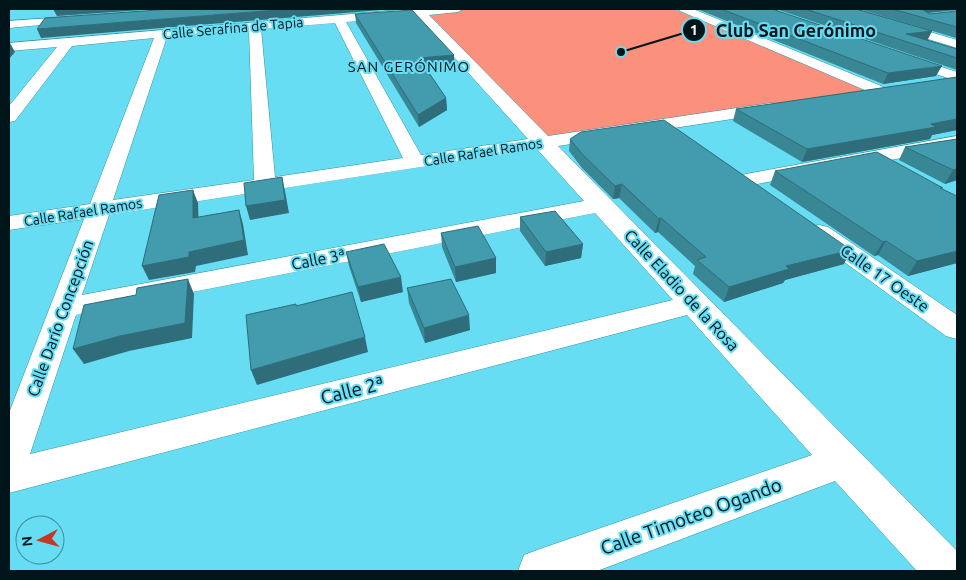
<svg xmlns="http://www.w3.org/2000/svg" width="966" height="580" font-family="Ubuntu,sans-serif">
	<rect width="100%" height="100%" fill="#67ddf3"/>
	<path fill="#fb907c" d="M477 9H673L871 91 547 136 426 13Z"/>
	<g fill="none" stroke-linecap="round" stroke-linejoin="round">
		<defs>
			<path id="street" d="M412 9H463L458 12 429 15 548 136 771 103 777 104 779 108 777 112 771 113 558 146 957 551V571H917L835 481 597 571H518L524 555 540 549 812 455 687 315 9 493V413L84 219 9 230V216L90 204 154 38 72 46 15 121 9 122V106L57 47 9 51V43ZM417 16 528 139 421 155 346 22ZM335 23 403 158 275 177 261 29ZM249 30 254 180 113 200 167 37ZM537 149 584 201 82 295 109 215ZM595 213 673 300 30 454 76 315Z
				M679 9H693L886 88 888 91 886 94H874L680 11Z
				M837 9H853L957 40V48L838 11Z
				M79 16 83 17 85 19 83 21 9 28V21Z
				M904 55 957 72V81L899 62 897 59Z
				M957 136V148L746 186 739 184 735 180 739 176 746 174Z
				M819 225 828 227 957 315V339L946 336 810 237 807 232 810 227Z"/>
		</defs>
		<use href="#street" stroke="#3691a1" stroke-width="1"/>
		<use href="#street" fill="#fff" fill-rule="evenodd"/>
	</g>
	<path fill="#398695" d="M697 9H772L936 76 883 84Z
		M776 9H856L932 31 927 40 957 49V70Z
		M859 9H957V10L929 13 930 14 957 11V37L956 38Z
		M355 14 454 55V65L425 68 446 98 447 110 419 127 356 23Z
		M957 77V130L932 135 930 139 802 162 733 121 736 109Z
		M570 139 844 264 785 280 783 283 724 302 693 274 695 266 658 232 655 233 619 198 613 199 582 168 569 151Z
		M957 139V180L945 184 899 160 905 147Z
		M775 171 942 189 957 263 908 276 878 255 874 256 770 185Z
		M520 217 583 244 581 258 545 266 520 231Z
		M441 233 496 258V273L456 282 442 247Z
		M346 252 403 292 361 302 349 266Z
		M407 288 470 330 425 343 409 303Z"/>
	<path fill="#2e6d79" d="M53 9H156L57 16Z
		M290 9H393L41 38 37 29Z
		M925 9H957L926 13 923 10Z
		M932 31 927 41 906 34Z
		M10 43 15 52 9 59V44Z
		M454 55V65L419 69V58Z
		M942 66 936 76 883 84 888 73Z
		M446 98 447 110 419 127 418 115Z
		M957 119V130L932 135 930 139 802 162 807 149Z
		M957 169V180L945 184 953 170Z
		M282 177 285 191 289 213 250 220 246 206Z
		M622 184 619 198 613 199 615 186Z
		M193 190 198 203 199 232 193 218Z
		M239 210 243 224 248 255 196 266 195 272 149 280 142 266 189 252Z
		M661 218 658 232 655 233 659 219Z
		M886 241 878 255 874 256 883 242Z
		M583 244 581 258 545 266 546 252Z
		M851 250 844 264 785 280 783 283 724 302 729 287 786 266Z
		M957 251V263L908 276 917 261Z
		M496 258V273L456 282 455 267Z
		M401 277 403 292 361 302 358 287Z
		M188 279 194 294 192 338 129 351 84 364 73 349Z
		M469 315 470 330 425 343 424 328Z
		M365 337 368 352 257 385 251 370Z"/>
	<path fill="#429cad" stroke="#2e6d79" d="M172 9H290L37 29 45 18Z
		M721 9H772L942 66 888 73Z
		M805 9H856L932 31 906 34 957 49V58Z
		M892 9H925L923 10 930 14 957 11V27Z
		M412 10 454 55 419 58 446 98 418 115 355 14Z
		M957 77V119L931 124 936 127 807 149 736 109Z
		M664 120 851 250 786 266 789 269 729 287 697 260 706 257 661 218 659 219 622 184 615 186 583 155 570 139 581 132Z
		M957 139V169L953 170 905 147Z
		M877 152 943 188H940L957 196V251L917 261 886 241 883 242 775 171Z
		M282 177 285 200 246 206 244 183Z
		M193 190V218L239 210 244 240 189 252V257L142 266 159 195Z
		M555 211 583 244 546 252 520 217Z
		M478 226 496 258 455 267 441 233Z
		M384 244 401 277 358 287 346 252Z
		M188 279 185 323 120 336 73 349 84 305 136 295 137 288Z
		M451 279 469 315 424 328 407 288Z
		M352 292 365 337 251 370 246 315 296 304V306Z"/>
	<g text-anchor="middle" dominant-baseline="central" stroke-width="4" stroke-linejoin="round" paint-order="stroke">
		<g font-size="14" fill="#001519" stroke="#67ddf3">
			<text transform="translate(233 28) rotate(-5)">Calle Serafina de Tapia</text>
			<text transform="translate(483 152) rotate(-9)">Calle Rafael Ramos</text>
			<text transform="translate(83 212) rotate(-9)">Calle Rafael Ramos</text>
		</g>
		<g font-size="15" letter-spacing="1" fill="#001519" stroke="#67ddf3">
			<text x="409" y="66">SAN GERÓNIMO</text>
		</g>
		<g font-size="16" fill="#001519" stroke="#67ddf3">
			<text transform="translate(318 259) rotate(-11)">Calle 3ª</text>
			<text transform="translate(885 278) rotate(35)">Calle 17 Oeste</text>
			<text transform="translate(682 290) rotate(47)">Calle Eladio de la Rosa</text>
			<text transform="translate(60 318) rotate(-70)">Calle Darío Concepción</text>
		</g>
		<g font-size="19" fill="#001519" stroke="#67ddf3">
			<text transform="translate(352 390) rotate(-14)">Calle 2ª</text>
			<text transform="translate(691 516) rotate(-20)">Calle Timoteo Ogando</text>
		</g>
	</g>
	<path fill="none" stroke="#001519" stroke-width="2" d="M621 52L694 30"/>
	<g fill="#001519" stroke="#67ddf3" stroke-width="2">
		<circle cx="621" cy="52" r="5"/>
		<circle cx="694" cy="30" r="12"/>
	</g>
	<g font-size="15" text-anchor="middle" font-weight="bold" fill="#fff">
		<text x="694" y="35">1</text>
	</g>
	<g font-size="18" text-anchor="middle" font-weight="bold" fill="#001519" stroke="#67ddf3" stroke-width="4" stroke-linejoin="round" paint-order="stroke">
		<text x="796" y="37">Club San Gerónimo</text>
	</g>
	<rect width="966" height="580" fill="none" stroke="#001519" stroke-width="20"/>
	<g transform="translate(40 540) rotate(264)"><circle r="24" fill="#67ddf3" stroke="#3e8d9c"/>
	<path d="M0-4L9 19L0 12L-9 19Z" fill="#c53924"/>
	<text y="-8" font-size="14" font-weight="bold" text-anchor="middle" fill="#001519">N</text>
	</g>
</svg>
